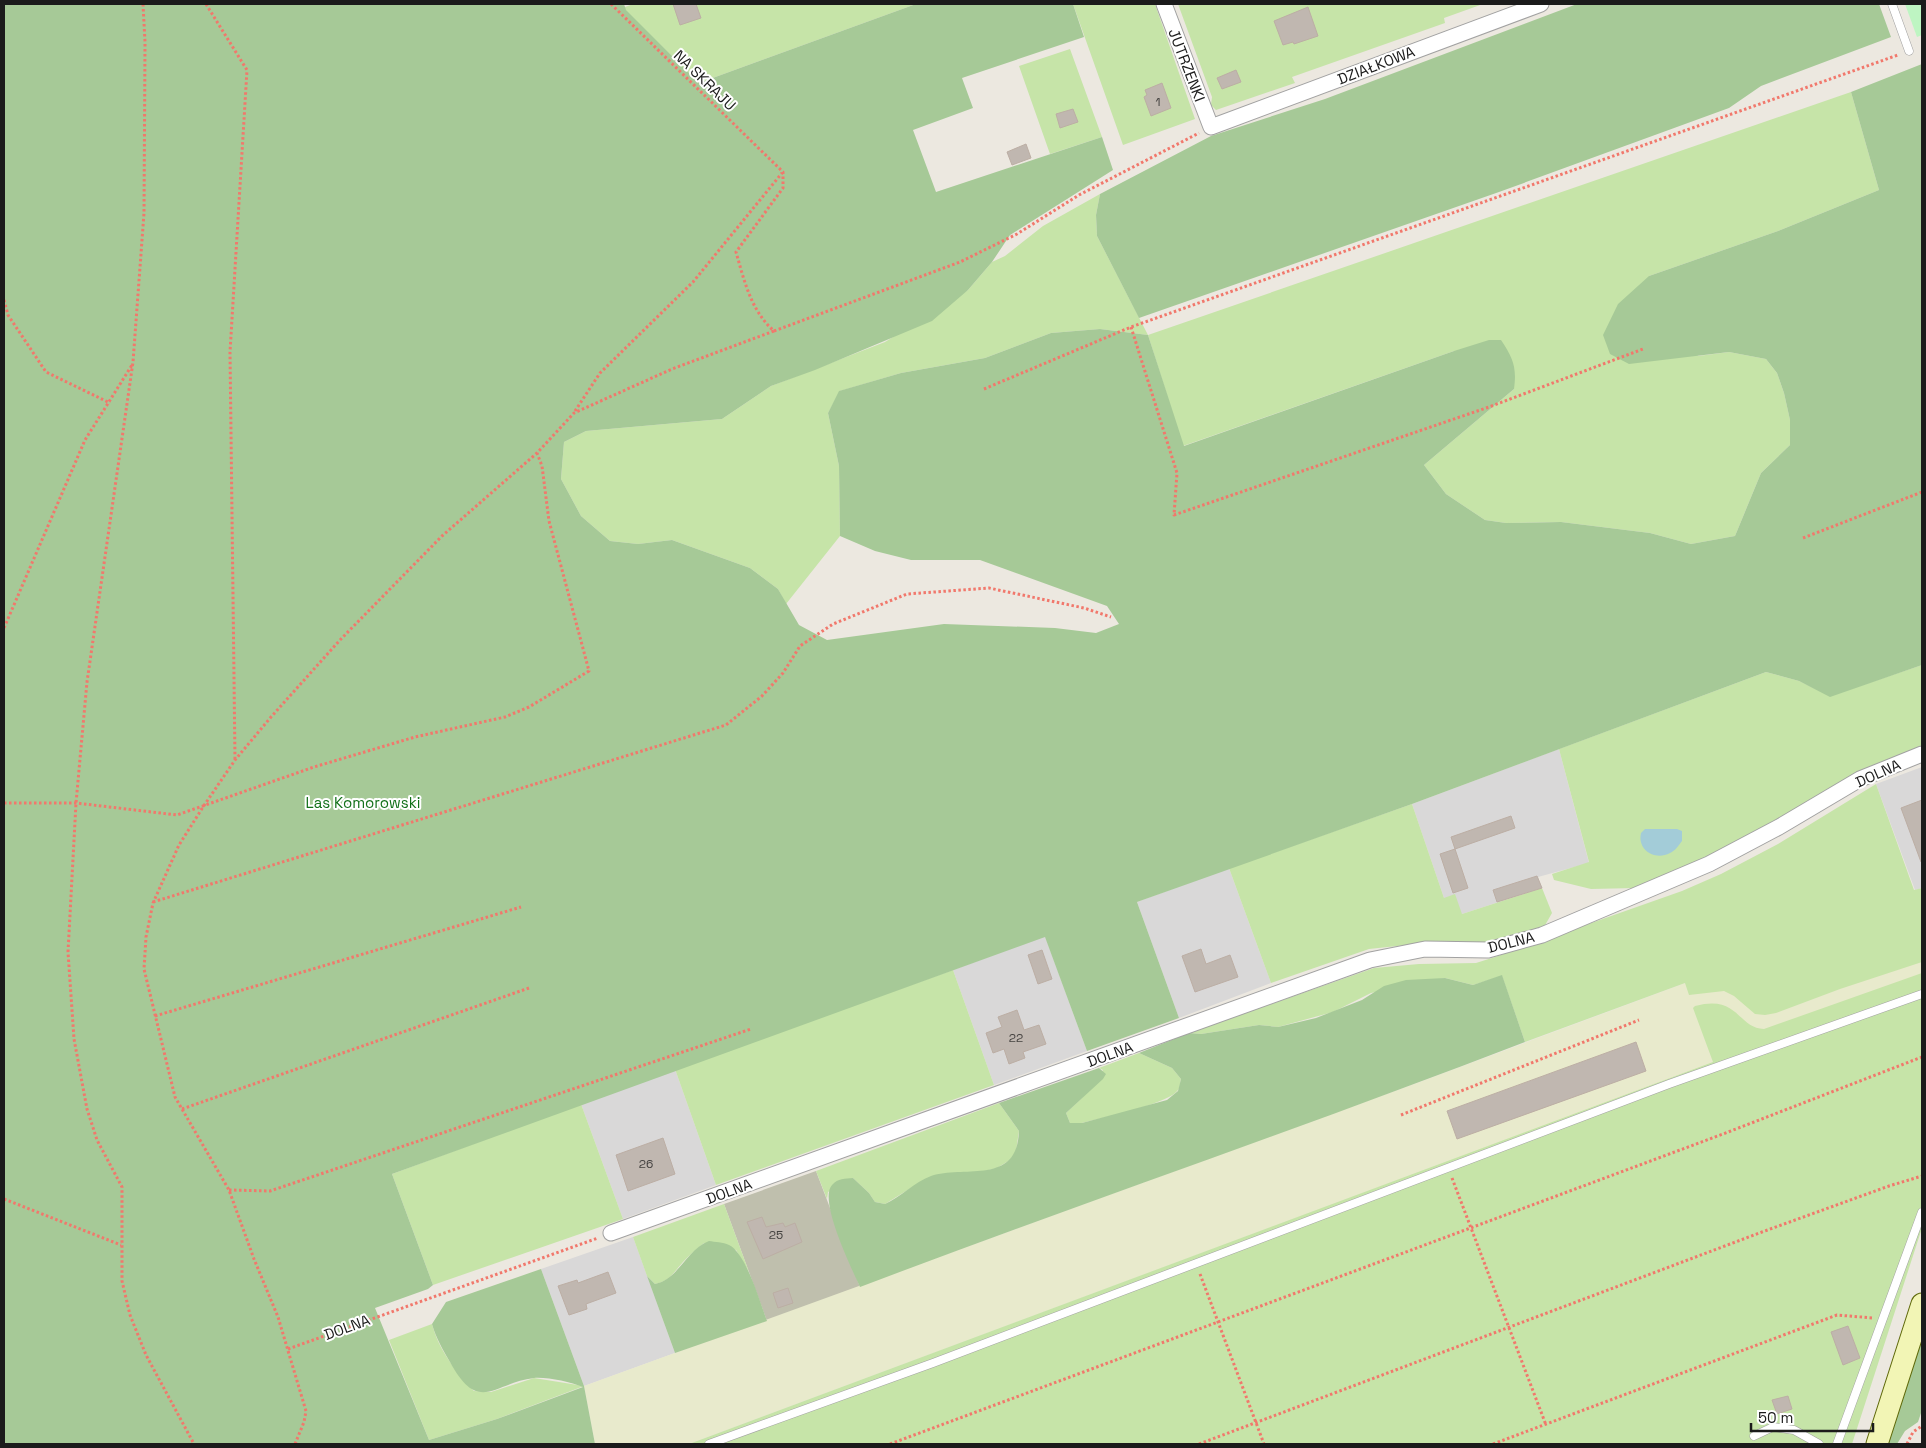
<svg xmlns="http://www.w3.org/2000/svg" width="1926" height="1448" font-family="'Space Grotesk',sans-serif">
	<rect width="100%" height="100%" fill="#ece8e0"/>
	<path fill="#d9d8d8" d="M1559 749 1589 863 1538 877 1542 888 1462 914 1444 898 1412 804Z
		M1922 767V888L1915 890 1876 784Z
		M1229 868 1271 983 1179 1018 1137 902Z
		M1045 936 1087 1051 994 1085 953 970Z
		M675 1069 716 1185 623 1219 581 1104Z
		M633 1237 675 1353 584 1386 541 1269Z"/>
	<path fill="#bfbfad" d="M816 1171 860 1287 767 1321 724 1204Z"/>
	<path fill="#e8eacc" d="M1922 888V985L689 1444H595L584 1386 1417 1083 1688 982Z"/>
	<path fill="#c6e4a8" d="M633 4H916L699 83 625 10V7Z
		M1073 4H1155L1195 119 1123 145Z
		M1178 4H1483L1444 18 1445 23 1292 77 1295 83 1216 110 1211 105 1212 97Z
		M1070 49 1102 137 1050 154 1019 66Z
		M1851 92 1879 190 1778 231 1649 276 1698 356 1729 352 1766 359 1777 373 1784 393 1790 420V445L1761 473 1735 536 1691 544 1650 533 1561 522 1506 523 1485 520 1446 494 1424 465 1514 389 1454 351 1183 446 1148 335 1100 329 1051 333 985 358 901 373 840 391 828 413 839 466 840 536 786 604 778 589 750 568 672 540 638 544 610 541 581 516 561 479 564 442 586 431 722 419 771 386 885 342 968 290 992 262 1005 256 1043 226 1100 194 1096 215 1097 236 1148 335Z
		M1922 665V750L1685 867 1636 888 1591 889 1554 880 1552 874 1589 862 1559 749 1766 672 1799 681 1830 696Z
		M1876 784 1914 890 1922 888V962L1840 989 1776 1013 1765 1015 1755 1014 1734 996 1724 991 1689 995 1685 983 1525 1042 1502 976 1473 985 1445 978 1371 993 1333 1012 1278 1027 1259 1025 1201 1034 1189 1033 1374 968 1419 964 1476 963 1495 957 1682 891 1721 874 1778 844Z
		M1412 804 1444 898 1455 894 1462 914 1542 888 1552 913 1544 927 1495 941 1477 943 1416 944 1369 949 1271 983 1229 868Z
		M953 970 994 1085 716 1185 675 1069Z
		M1922 973V1228L1852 1444H689L1713 1062 1693 1008 1695 1006C1739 994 1737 1028 1764 1029Z
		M1139 1053 1172 1068 1181 1079C1180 1082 1180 1088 1178 1090 1169 1104 1101 1118 1082 1123H1070L1066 1113 1082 1098 1103 1070 1099 1068Z
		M999 1103 1019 1131 1016 1151 1010 1160 997 1168 981 1172H958L919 1183 885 1204 875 1202 869 1193 853 1178 828 1192 827 1199 816 1171Z
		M581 1104 623 1219 433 1285 392 1174Z
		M724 1204 749 1272 736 1250 704 1243C697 1249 689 1255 683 1262 673 1273 670 1281 655 1284L647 1276 633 1237Z
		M432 1324C439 1351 456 1371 474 1391L491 1392 534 1378 584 1386 497 1419 429 1440 389 1340Z"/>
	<path fill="#a6c997" d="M4 4H624L626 10 699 83 916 4H1073L1084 37 962 78 973 108 913 130 936 192 1102 137 1113 170 1010 235 992 262 968 290 932 321 815 370 771 386 722 419 586 431 564 442 561 479 581 516 610 541 638 544 672 540 750 568 778 589 799 625 827 640 944 624 1055 628 1096 633 1119 624 1107 606 980 560H911L875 551 840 536 839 466 828 413 839 391 901 373 985 358 1051 333 1100 329 1148 335 1184 446 1454 351 1489 340H1501C1513 358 1517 367 1514 389L1424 465 1446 494 1485 520 1506 523 1561 522 1650 533 1691 544 1735 536 1761 473 1790 445V420L1784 393 1777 373 1766 359 1729 352 1629 364 1610 354 1603 335 1618 304 1649 276 1778 231 1879 190 1851 92 1922 64V665L1830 697 1799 681 1766 672 1412 804 1137 902 1179 1018 1087 1051 1045 937 392 1174 433 1285 428 1289 375 1308 429 1440 497 1419 583 1387C570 1382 548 1377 534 1378 493 1383 479 1415 450 1362 443 1350 436 1338 432 1324L446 1302 541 1269 584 1386 595 1444H4Z
		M1577 4H1879L1891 37 1761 86 1729 108 1499 192 1139 318 1097 236 1096 215 1100 194 1211 136 1325 99Z
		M1502 975 1525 1042C1305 1127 1081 1203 860 1287 852 1269 818 1200 832 1185 838 1178 845 1179 853 1178L869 1193 875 1202 885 1204C901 1197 914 1182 931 1176 966 1165 1017 1186 1019 1131L999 1103 1099 1068 1106 1074 1103 1079 1066 1113 1070 1123H1082L1167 1100 1178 1091 1181 1079 1172 1068 1139 1053 1189 1033 1201 1034 1259 1025 1278 1027 1316 1018 1362 1000 1384 986 1406 980 1445 978 1473 985Z
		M709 1241C715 1242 723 1242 729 1245 746 1253 760 1302 767 1321L675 1353 647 1276 655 1284C679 1279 686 1250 709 1241Z
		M1922 1326V1410L1918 1422 1905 1431 1897 1444H1888Z"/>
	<path fill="#bef5c2" d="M1905 4H1922V35L1917 37Z"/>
	<path fill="#a3ccd8" d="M1645 829H1677L1682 831V841C1679 845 1675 851 1670 853 1655 861 1637 850 1641 833Z"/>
	<path fill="#c0b7b0" stroke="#bcaea4" d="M673 4H696L701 18 680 25Z
		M1308 7 1318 36 1294 44 1293 42 1283 45 1274 21Z
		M1236 70 1241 82 1222 89 1217 78Z
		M1162 83 1171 108 1151 116 1144 97 1147 95 1145 90Z
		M1073 109 1078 122 1060 128 1056 114Z
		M1026 144 1031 158 1012 165 1007 152Z
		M1922 800V862H1921L1901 808Z
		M1511 816 1515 828 1455 849 1451 837Z
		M1455 849 1468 888 1453 893 1440 854Z
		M1537 876 1542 888 1497 902 1493 890Z
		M1201 949 1206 964 1230 955 1238 977 1195 992 1182 956Z
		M1042 950 1052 979 1038 984 1028 955Z
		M1017 1010 1024 1030 1039 1025 1046 1044 1023 1052 1025 1058 1009 1064 1004 1049 993 1053 986 1033 1002 1027 998 1017Z
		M1636 1042 1646 1071 1457 1139 1447 1111Z
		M663 1138 675 1174 628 1191 616 1155Z
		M762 1217 766 1227 783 1223 785 1227 795 1223 802 1242 763 1259 747 1222Z
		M608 1272 616 1293 586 1304 587 1309 569 1315 558 1286 577 1280 578 1283Z
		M788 1288 793 1303 778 1308 773 1293Z
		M1848 1326 1860 1358 1843 1365 1831 1332Z
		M1788 1396 1792 1409 1777 1414 1772 1400Z"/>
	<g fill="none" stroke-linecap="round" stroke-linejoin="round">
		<defs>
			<path id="lane" d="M1892 4 1909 51
				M1754 1436 1773 1427 1794 1430 1819 1444
				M709 1444 933 1363 1669 1084 1922 994
				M1837 1444 1922 1212"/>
			<path id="street" d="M1164 4 1211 127 1541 4
				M611 1233 1370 960 1425 949 1488 950 1542 935 1709 864 1779 827 1860 779 1922 754"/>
			<path id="secondary" d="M1877 1444 1922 1304"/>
		</defs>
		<use href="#lane" stroke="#a2a2a2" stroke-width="9"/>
		<use href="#street" stroke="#a2a2a2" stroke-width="17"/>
		<use href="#secondary" stroke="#5f690a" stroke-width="23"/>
		<path stroke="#f1786c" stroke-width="3" stroke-dasharray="2.5 2.5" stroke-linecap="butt" d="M143 4 145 42 144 213 133 362 87 682 76 803 68 952 74 1039 87 1109 97 1140 122 1187V1281L130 1315 146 1355 194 1444
			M206 4 247 70 230 352 235 760
			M4 300 8 315 46 372 110 403
			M1131 327 1177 473 1174 515 1489 407 1643 349
			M774 331 960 262 1017 234 1079 195 1199 133
			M984 389 1131 327 1898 55
			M575 411 600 373 693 282 782 173
			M1803 538 1922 492
			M4 628 85 440 132 365
			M4 803H76L177 815 314 767 415 737 505 717 529 707 589 671 549 521 542 466 537 453
			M153 902 726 725 762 696 783 673 800 646 833 624 907 594 989 588 1084 608 1111 617
			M155 1016 521 907
			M182 1109 529 988
			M1401 1115 1639 1020
			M1452 1178 1546 1425
			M229 1190 270 1191 751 1029
			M4 1199 121 1245
			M1200 1274 1264 1444
			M288 1349 598 1238
			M295 1444 304 1422 306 1411 278 1317 254 1259 229 1190 175 1097 144 969 146 937 153 903 179 845 203 807 235 760 271 717 340 640 442 536 537 453 574 413 672 369 774 331C751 311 744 280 736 252L783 188V172L611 4
			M890 1444 1723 1134 1922 1057
			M1199 1444 1762 1232 1889 1186 1922 1176
			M1493 1444 1837 1315 1873 1318
			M1907 1444 1913 1432 1922 1426"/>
		<use href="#lane" stroke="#fff" stroke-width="8"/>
		<use href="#street" stroke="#fff" stroke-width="15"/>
		<use href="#secondary" stroke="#f2f5b5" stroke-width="21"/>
	</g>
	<g text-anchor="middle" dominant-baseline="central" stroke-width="4" stroke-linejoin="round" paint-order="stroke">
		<g font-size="12" fill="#444240">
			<text x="1158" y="102">1</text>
			<text x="1016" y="1038">22</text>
			<text x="646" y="1164">26</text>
			<text x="776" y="1235">25</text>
		</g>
		<g font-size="15" fill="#1b1b1b" stroke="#fff">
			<text transform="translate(1187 65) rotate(69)">JUTRZENKI</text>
			<text transform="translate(1376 65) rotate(-21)">DZIAŁKOWA</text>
			<text transform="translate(705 80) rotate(44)">NA SKRAJU</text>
			<text transform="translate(1878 773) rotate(-24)">DOLNA</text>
			<text transform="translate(1511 942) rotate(-14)">DOLNA</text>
			<text transform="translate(1110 1054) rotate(-20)">DOLNA</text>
			<text transform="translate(729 1191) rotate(-20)">DOLNA</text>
			<text transform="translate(347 1327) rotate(-20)">DOLNA</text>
		</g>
		<g font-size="15" fill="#117018" stroke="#fff">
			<text x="363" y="802">Las Komorowski</text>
		</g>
	</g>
	<rect width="1926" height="1448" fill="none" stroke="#1b1b1b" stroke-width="10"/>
	<path d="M1751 1423v8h122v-8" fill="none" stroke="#1b1b1b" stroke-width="2.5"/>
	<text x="1758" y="1423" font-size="15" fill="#1b1b1b" stroke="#ffffff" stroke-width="4" paint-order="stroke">50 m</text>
</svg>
